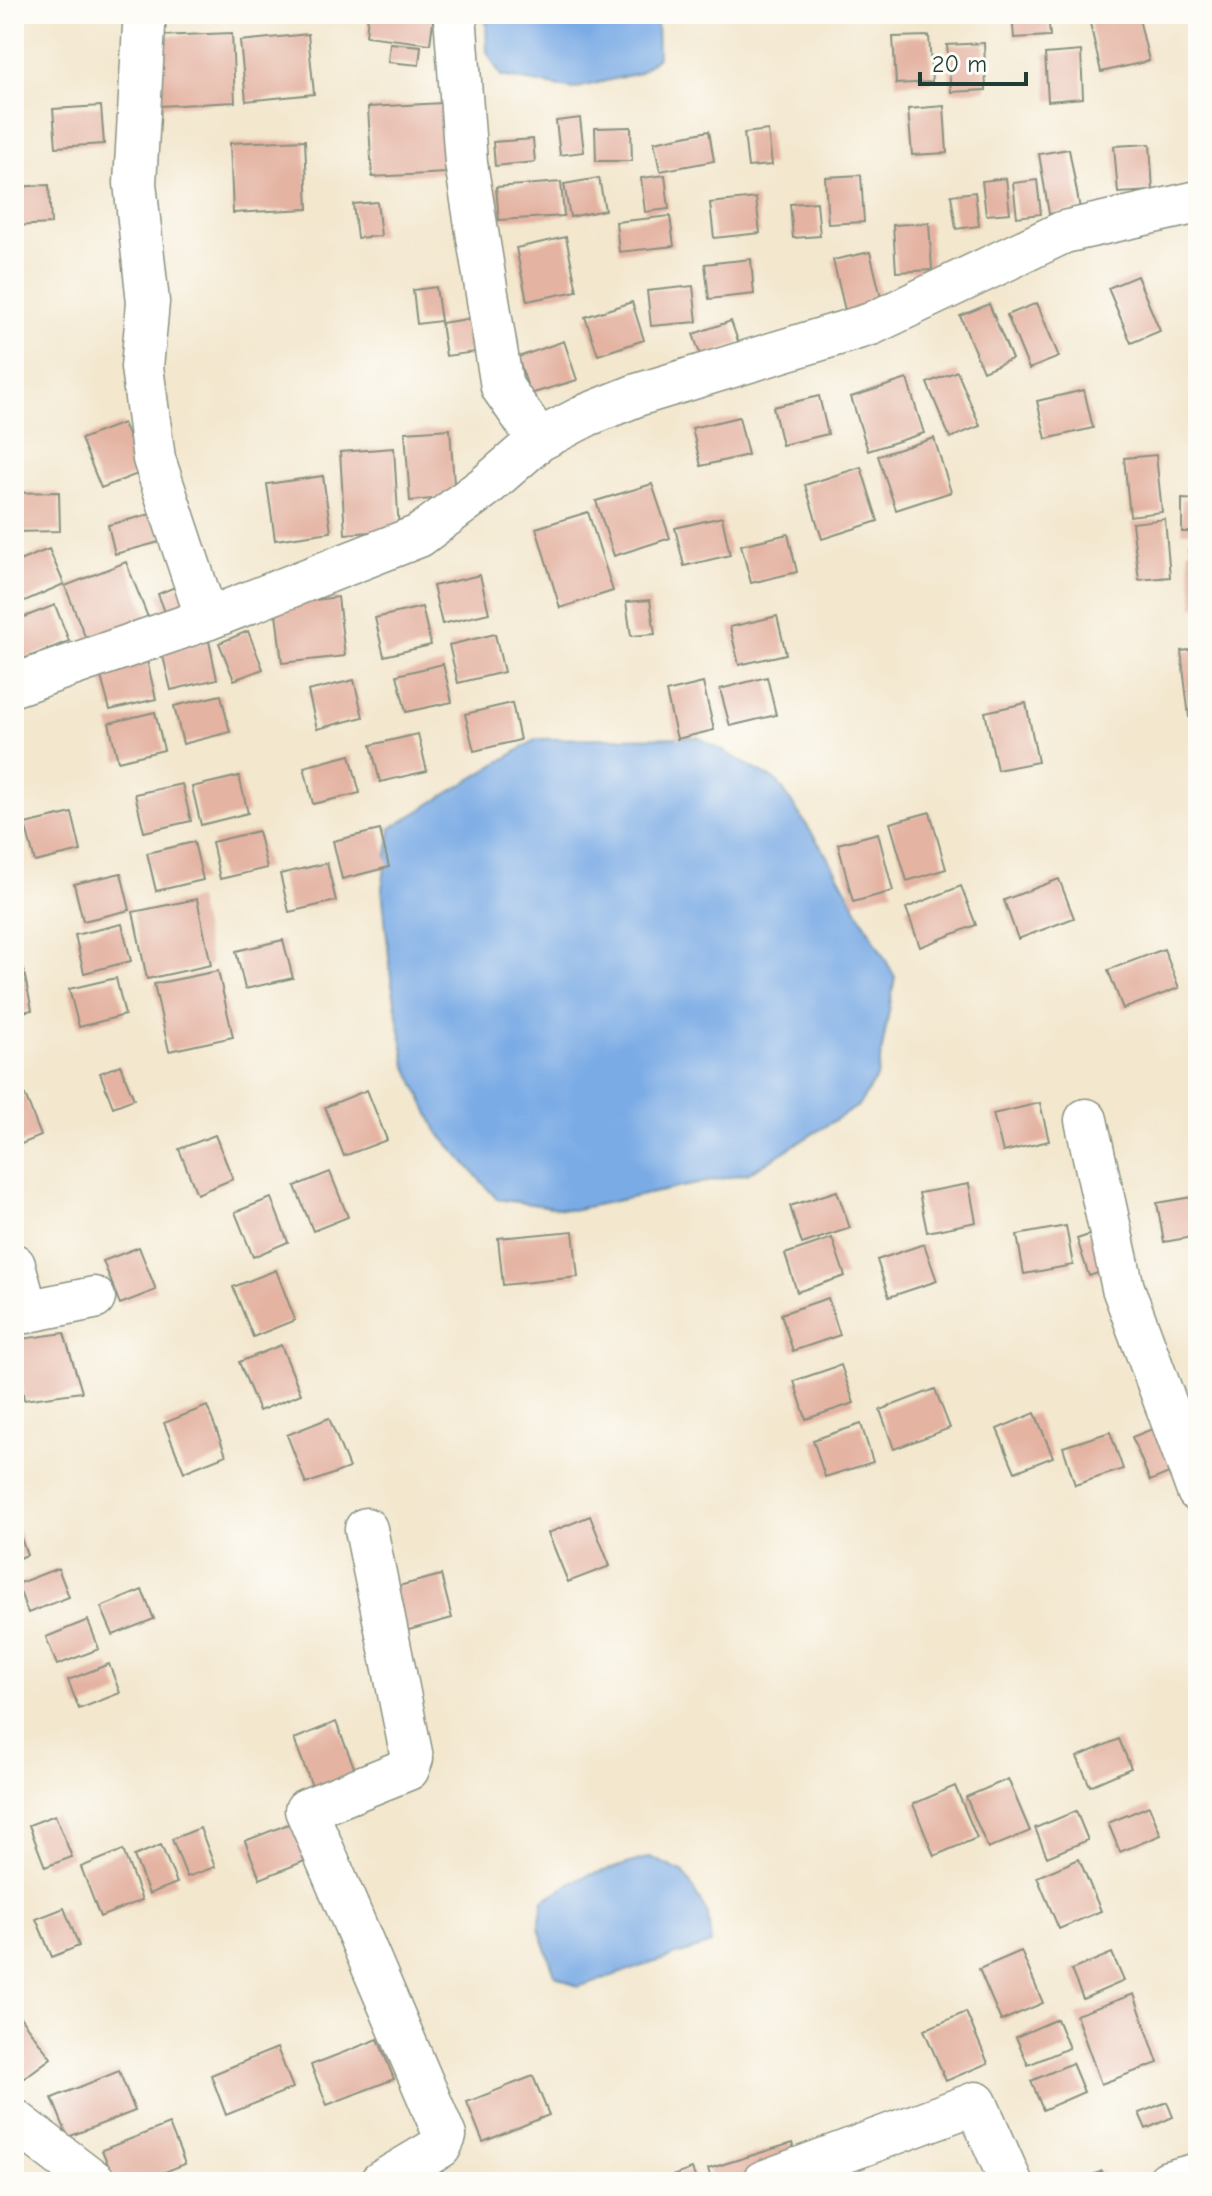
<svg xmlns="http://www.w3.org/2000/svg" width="1212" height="2196" font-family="'Comic Neue',sans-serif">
	<rect width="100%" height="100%" fill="#fdfcf7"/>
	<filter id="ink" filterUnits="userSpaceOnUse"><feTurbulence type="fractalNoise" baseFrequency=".0125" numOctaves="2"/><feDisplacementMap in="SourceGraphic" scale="16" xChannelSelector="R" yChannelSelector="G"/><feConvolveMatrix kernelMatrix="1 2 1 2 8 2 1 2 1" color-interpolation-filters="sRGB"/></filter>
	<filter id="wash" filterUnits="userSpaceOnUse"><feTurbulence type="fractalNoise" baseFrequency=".006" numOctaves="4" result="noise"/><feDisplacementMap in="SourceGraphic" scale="32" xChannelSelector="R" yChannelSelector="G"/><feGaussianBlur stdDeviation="1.8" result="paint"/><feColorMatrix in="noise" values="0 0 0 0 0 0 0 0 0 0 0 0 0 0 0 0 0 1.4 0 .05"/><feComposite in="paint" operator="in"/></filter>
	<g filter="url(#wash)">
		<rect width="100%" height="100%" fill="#f3e7ce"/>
		<path fill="#7aabe5" stroke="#4c748c" stroke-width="2" d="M486 14H647L657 22 658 57 639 73 573 89 501 76 487 52Z
			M698 737 778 782 829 859 895 977 877 1077 858 1106 749 1173 572 1210 497 1199 437 1131 406 1065 391 978 382 888 391 828 537 739Z
			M650 1857 684 1873 708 1915 711 1944 578 1987 555 1975 539 1928 543 1900 580 1878Z"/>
		<g id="blocks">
			<path fill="#e4b3a2" d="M368 14H434L430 44 366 36Z
				M1012 14H1048L1050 36 1014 38Z
				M1088 14H1138L1149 61 1101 72Z
				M232 33 235 102 160 106 157 36Z
				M308 34 314 94 246 101 240 41Z
				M929 36 932 82 896 84 893 37Z
				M390 43 421 46 419 65 388 62Z
				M984 43 986 90 951 92 947 45Z
				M1081 51 1083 98 1048 101 1045 54Z
				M443 103 446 173 372 177 368 107Z
				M101 106 104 144 56 147 53 109Z
				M944 106 947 153 912 155 908 109Z
				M580 118 584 152 560 155 556 121Z
				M631 127 632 161H596L595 128Z
				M768 130 772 165 748 167 744 133Z
				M709 131 714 161 660 171 654 142Z
				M533 139 535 162 495 166 493 142Z
				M305 140 308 209 233 213 230 143Z
				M1150 144 1153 191 1118 193 1114 146Z
				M1069 149 1080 209 1049 214 1039 154Z
				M665 175 669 209 645 212 641 178Z
				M861 175 864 222 828 224 825 177Z
				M599 178 605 210 570 217 564 184Z
				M1006 178 1010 213 986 215 982 181Z
				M1037 180 1041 214 1017 217 1013 183Z
				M561 182 564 216 499 220 496 187Z
				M49 185 51 224 14 226V187Z
				M975 192 979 226 956 229 951 195Z
				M756 198 760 233 714 238 710 203Z
				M377 202 381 236 357 238 353 204Z
				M817 202 820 236 793 238 790 204Z
				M670 216 674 246 619 252 616 222Z
				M929 223 932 270 896 272 893 225Z
				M566 237 577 291 527 301 516 248Z
				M870 252 885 314 848 323 833 260Z
				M751 259 754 294 709 299 705 264Z
				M1137 276 1160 331 1131 343 1108 288Z
				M693 286 697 322 651 326 647 291Z
				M436 287 441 321 417 324 413 290Z
				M632 302 644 340 598 355 585 317Z
				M1037 303 1059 357 1029 369 1007 315Z
				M989 304 1012 359 983 371 960 316Z
				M487 316 491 350 446 356 441 323Z
				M731 321 739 344 701 357 693 334Z
				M564 341 577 380 530 394 518 357Z
				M957 371 980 426 950 438 927 383Z
				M907 379 924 433 868 451 851 397Z
				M1084 390 1093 428 1046 439 1037 401Z
				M819 396 828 434 782 445 773 407Z
				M739 417 748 455 701 466 692 428Z
				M123 423 143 472 101 488 81 439Z
				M450 429 455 497 410 501 405 432Z
				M934 438 951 492 896 510 878 456Z
				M394 448 399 530 345 534 340 452Z
				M1156 455 1162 512 1130 516 1124 458Z
				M861 467 878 521 822 539 805 485Z
				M323 476 331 532 275 540 267 484Z
				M652 484 670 538 614 556 596 501Z
				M59 492 60 531 14 532V493Z
				M1182 499 1198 500V532H1182Z
				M588 512 613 591 560 608 536 528Z
				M155 513 163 541 115 554 108 525Z
				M722 517 730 555 684 566 675 528Z
				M1165 519 1170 577 1139 580 1132 523Z
				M788 534 797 572 751 583 741 545Z
				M49 549 64 584 20 603 14 589V563Z
				M1198 549V607H1194L1188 550Z
				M126 562 151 625 90 649 65 586Z
				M480 575 489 613 442 624 433 586Z
				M182 584 191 607 167 617 158 594Z
				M338 597 345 656 282 663 275 605Z
				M650 600 655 634 631 636 626 602Z
				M55 605 69 641 24 659 14 633V621Z
				M422 607 431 645 384 656 375 618Z
				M777 616 786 654 739 665 730 627Z
				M248 631 263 669 234 680 219 643Z
				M495 634 504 672 458 683 449 645Z
				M209 641 217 679 171 690 162 652Z
				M1198 649V716L1189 717 1181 651Z
				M147 661 156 699 110 710 100 673Z
				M443 664 452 702 406 712 397 675Z
				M767 677 776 715 730 726 720 689Z
				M354 680 363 717 317 729 308 691Z
				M703 683 714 730 677 739 666 692Z
				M221 695 230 732 183 744 174 706Z
				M512 703 520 740 474 751 465 714Z
				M1026 703 1038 762 997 770 985 712Z
				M155 712 164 750 118 761 109 723Z
				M418 734 427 771 380 782 371 745Z
				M350 755 360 793 313 804 304 767Z
				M239 776 248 813 201 825 192 787Z
				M182 784 191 821 144 832 135 794Z
				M930 812 946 869 907 881 890 823Z
				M72 813 81 851 35 862 25 824Z
				M380 830 389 867 342 879 333 841Z
				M258 831 267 868 220 879 212 842Z
				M878 833 893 891 853 902 838 844Z
				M194 842 203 880 156 891 147 853Z
				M327 863 336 901 289 912 280 874Z
				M121 873 130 910 83 921 74 884Z
				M1059 879 1074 918 1018 939 1004 900Z
				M961 886 976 925 920 947 906 908Z
				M197 899 211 965 147 979 133 912Z
				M122 924 131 961 84 973 75 935Z
				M283 940 293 978 245 989 236 951Z
				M18 944 32 1010 14 1014V945Z
				M1164 949 1179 988 1123 1009 1108 970Z
				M218 971 233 1037 169 1051 154 984Z
				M116 978 125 1015 79 1027 69 989Z
				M120 1065 134 1099 113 1107 100 1073Z
				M367 1090 387 1140 344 1156 325 1107Z
				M25 1095 41 1136 14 1147V1099Z
				M1040 1103 1049 1141 1003 1152 993 1114Z
				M215 1135 233 1179 197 1194 179 1149Z
				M330 1172 348 1217 313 1231 295 1186Z
				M969 1184 976 1222 927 1232 919 1193Z
				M837 1191 850 1228 802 1244 790 1206Z
				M1198 1196V1236L1164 1242 1157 1203Z
				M271 1198 288 1242 253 1257 235 1212Z
				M1125 1223 1137 1260 1089 1276 1077 1239Z
				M1066 1226 1073 1265 1024 1274 1017 1235Z
				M573 1231 578 1277 503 1285 498 1238Z
				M832 1238 845 1276 797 1292 785 1254Z
				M924 1244 937 1281 889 1297 877 1260Z
				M139 1247 156 1290 120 1304 103 1261Z
				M276 1270 295 1320 253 1337 233 1287Z
				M828 1298 840 1335 793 1351 781 1314Z
				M64 1333 82 1392 24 1400 14 1340Z
				M281 1345 301 1394 259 1411 239 1362Z
				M841 1365 854 1403 806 1419 794 1381Z
				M935 1389 950 1428 894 1449 880 1410Z
				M207 1406 226 1455 184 1472 164 1423Z
				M1035 1413 1053 1457 1015 1472 997 1429Z
				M329 1418 349 1468 306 1484 287 1435Z
				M1170 1422 1188 1465 1150 1481 1132 1437Z
				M861 1424 873 1462 825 1477 813 1440Z
				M1110 1432 1123 1469 1075 1485 1063 1447Z
				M590 1516 610 1566 568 1582 548 1533Z
				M17 1527 27 1555 14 1560V1528Z
				M58 1568 69 1597 28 1613 17 1584Z
				M441 1575 452 1618 398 1633 387 1589Z
				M142 1590 154 1619 113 1635 101 1607Z
				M88 1620 99 1649 57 1665 46 1637Z
				M109 1664 120 1693 79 1709 68 1680Z
				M336 1722 356 1772 313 1789 294 1739Z
				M1119 1739 1131 1768 1090 1786 1077 1757Z
				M1008 1779 1030 1831 988 1849 966 1797Z
				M955 1786 977 1838 934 1856 913 1804Z
				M1149 1806 1161 1835 1120 1852 1108 1823Z
				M1076 1811 1088 1840 1047 1857 1035 1828Z
				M55 1815 72 1857 45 1867 29 1825Z
				M301 1819 315 1857 260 1879 245 1841Z
				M200 1828 215 1867 187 1877 172 1839Z
				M161 1845 177 1883 149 1894 134 1856Z
				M123 1850 142 1900 100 1917 81 1867Z
				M1079 1859 1101 1911 1059 1929 1037 1877Z
				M64 1908 79 1946 52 1957 36 1919Z
				M1021 1951 1043 2003 1001 2021 979 1969Z
				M1112 1953 1124 1981 1083 1999 1071 1970Z
				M1134 1994 1158 2063 1101 2084 1076 2015Z
				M14 2009 51 2058 16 2084 14 2081Z
				M966 2012 988 2063 946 2081 924 2030Z
				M1057 2019 1069 2048 1028 2065 1016 2037Z
				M378 2039 394 2079 327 2105 311 2065Z
				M277 2048 293 2088 226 2115 211 2075Z
				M1072 2063 1084 2092 1043 2110 1031 2081Z
				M119 2071 135 2111 68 2137 52 2098Z
				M533 2076 549 2115 483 2142 467 2102Z
				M1167 2102 1173 2117 1146 2129 1139 2113Z
				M169 2124 185 2164 139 2182H115L102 2150Z
				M792 2143 804 2182H712L708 2169Z
				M692 2169 697 2182H664L663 2179Z
				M1102 2171 1107 2182H1076Z"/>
		</g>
	</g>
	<g filter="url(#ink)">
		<use href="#blocks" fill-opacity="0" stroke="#899281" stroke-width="2"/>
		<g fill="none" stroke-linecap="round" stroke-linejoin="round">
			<defs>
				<path id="minor" d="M455 14 466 163 502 387 539 440
					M144 27 135 183 148 302 142 367 154 459 207 619
					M14 685 207 619 419 536 486 486 539 440 587 415 637 395 871 324 1064 232 1198 202
					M1086 1120 1123 1288 1198 1491
					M14 1265 27 1312
					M14 1314 94 1298
					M366 1529 412 1758 408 1769 306 1810 445 2136 440 2147 381 2182
					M14 2120 95 2182
					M763 2182 976 2103 1011 2182
					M1168 2182 1198 2174"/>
			</defs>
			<use href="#minor" stroke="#899281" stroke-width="45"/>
			<use href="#minor" stroke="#fff" stroke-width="42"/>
		</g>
	</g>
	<rect width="1212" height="2196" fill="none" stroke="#fdfcf7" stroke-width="48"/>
	<path d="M920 72v12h106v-12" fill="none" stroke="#1f3d34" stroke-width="4"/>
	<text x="932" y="72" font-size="24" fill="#1f3d34" stroke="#fdfcf7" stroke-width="6" paint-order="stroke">20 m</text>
</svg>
